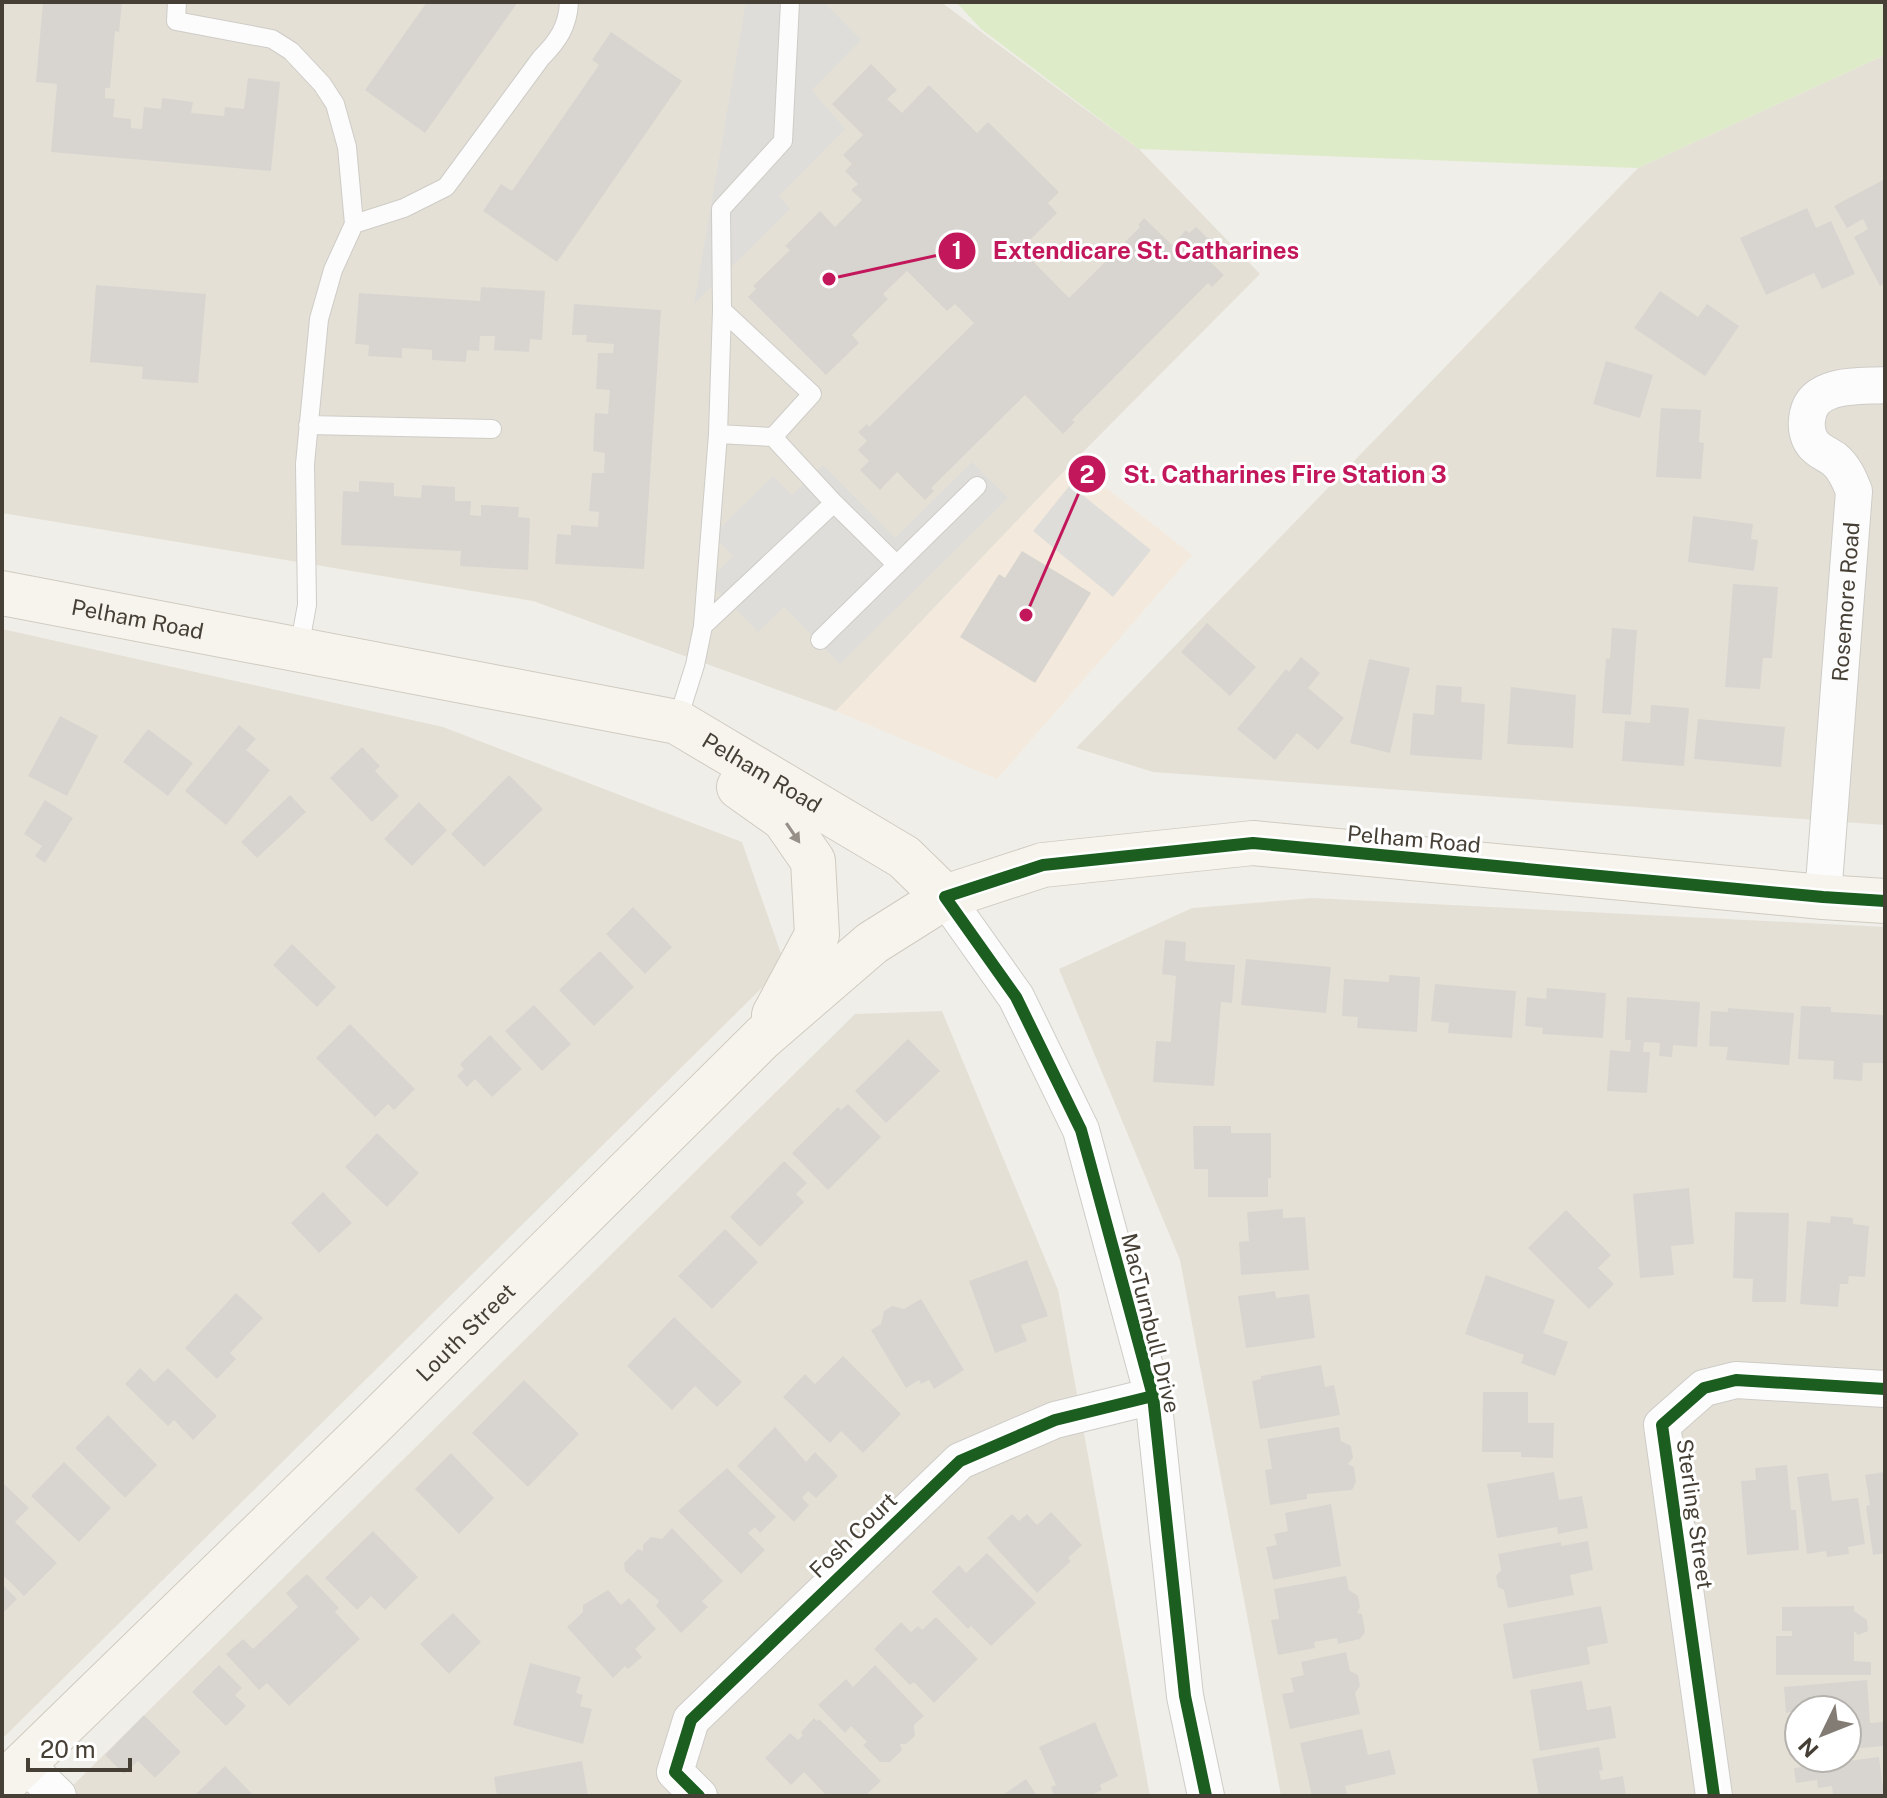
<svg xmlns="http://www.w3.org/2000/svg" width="1887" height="1798" font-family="'Public Sans',sans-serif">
	<rect width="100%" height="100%" fill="#f0eee9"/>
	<path fill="#e4e0d6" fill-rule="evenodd" d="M2 2H941L1139 149 1260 274 1073 462 836 711 533 601 2 513Z
		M1885 55V825L1153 772 1076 748 1638 168Z
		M2 629 443 727 742 842 785 965 2 1739Z
		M1313 898 1885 927V1796H1281L1180 1260 1059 969 1192 908ZM1799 1710H1847V1758H1799Z
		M942 1011 1058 1290 1150 1796H62L855 1014Z"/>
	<path fill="#f3e9dc" d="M1073 462 1192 555 997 779 836 711Z"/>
	<path fill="#deebc9" d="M956 2H1885V55L1638 168 1139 149 981 29Z"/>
	<path fill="#dfddd9" d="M746 2H824L861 40 812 90 845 129 779 196 790 209 694 304Z
		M972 462 1008 498 840 664 784 607 758 632 708 581 733 556 713 535 773 476 792 495 823 465 895 538Z
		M1070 485 1151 550 1113 597 1033 531Z"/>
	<path fill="#d8d5d0" d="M43 2H122L119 32 115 31 110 88H105V98L115 99 113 117 131 119V128L142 129 144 107 161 109 162 98 193 102 191 113 224 116 225 107 244 109 248 78 280 82 271 171 51 152 57 84 36 82Z
		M427 2H518L425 133 365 90Z
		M611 32 682 81 557 262 483 211 501 184 512 191 599 65 592 60Z
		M871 64 897 90 887 99 902 113 929 85 977 133 988 122 1059 192 1048 203 1057 213 1021 249 1069 298 1140 227 1138 225 1144 218 1172 245 1186 230 1189 233 1196 227 1215 245 1204 256 1224 275 1212 287 1208 283 1072 420 1075 422 1063 434 1025 395 931 488 934 491 925 500 897 472 880 490 860 470 869 461 858 450 867 441 858 432 867 424 869 427 974 323 955 304 947 311 907 271 883 294 888 299 852 335 859 343 826 375 748 297 756 289 753 286 790 250 785 246 820 211 835 227 862 200 851 190 858 184 845 171 852 164 843 155 863 135 832 104Z
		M1885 179V283L1880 286 1854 237 1868 229 1863 219 1847 228 1834 206Z
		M1807 208 1816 228 1831 221 1855 274 1822 289 1814 273 1766 295 1740 238Z
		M96 285 206 294 198 383 142 379 143 367 90 362Z
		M481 287 545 291 542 340 530 339 529 352 494 350 495 336H480L479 351 467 350 466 362 432 360V350L402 348V358L368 356 369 345 355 344 359 293 480 301Z
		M1660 291 1698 317 1707 304 1739 326 1705 376 1634 328Z
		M574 304 661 310 644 569 555 564 557 534 571 535V525L598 527 599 512 589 511 592 473H604L605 453 593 451 595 413 608 414 610 390 596 389 598 353H613L614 344 586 342 587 335H572Z
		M1606 361 1653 375 1640 418 1593 404Z
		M1661 408 1701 410 1699 442 1704 443 1701 479 1656 477Z
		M359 481 394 483V496L421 498 422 485 455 487V501H471L470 515 481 516V505L519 507 518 517 530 518 528 570 460 566 461 551 341 545 343 491 359 492Z
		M1693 516 1753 524 1751 539 1758 540 1754 571 1688 562Z
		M1022 551 1091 593 1035 683 960 637 999 574 1005 578Z
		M1733 584 1778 587 1772 658H1763L1760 689 1725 687Z
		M1207 623 1256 667 1230 696 1181 652Z
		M1612 628 1637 630 1631 715 1602 713 1606 658 1610 659Z
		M1301 657 1320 673 1308 688 1344 718 1318 750 1297 733 1275 760 1237 729 1286 669 1289 672Z
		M1369 659 1410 668 1390 753 1350 743Z
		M1436 685 1462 687 1461 702 1485 704 1482 760 1410 755 1413 713 1434 715Z
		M1511 687 1576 695 1573 748 1507 744Z
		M1651 705 1689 708 1684 766 1622 761 1625 721 1650 723Z
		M60 716 98 736 67 796 28 776Z
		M1698 719 1785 727 1781 767 1694 759Z
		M239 725 256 739 246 750 270 770 226 825 185 791Z
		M148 729 193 763 168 796 123 762Z
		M362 747 380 766 375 771 399 796 372 822 330 778Z
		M509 775 543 809 484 867 451 834Z
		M290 795 306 812 257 858 241 842Z
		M45 800 73 818 45 863 35 856 42 846 24 834Z
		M419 802 447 830 412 866 384 839Z
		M633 907 672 947 645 974 606 934Z
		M1165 940 1186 942 1185 961 1235 965 1232 1003 1221 1002 1214 1086 1153 1082 1156 1041 1171 1042 1176 976 1162 974Z
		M292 944 336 987 317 1007 273 965Z
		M600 951 634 987 594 1026 559 990Z
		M1246 959 1331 967 1326 1013 1241 1005Z
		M1389 975 1420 977 1417 1032 1357 1028 1358 1017 1342 1016 1344 979 1389 982Z
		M1435 984 1516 991 1512 1038 1448 1033 1449 1023 1431 1021Z
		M1547 988 1606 993 1603 1038 1542 1034 1543 1028 1525 1026 1527 997 1546 999Z
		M1627 997 1700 1002 1697 1047 1673 1045 1672 1057 1659 1056 1660 1043 1644 1042 1643 1052H1650L1647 1093 1607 1091 1610 1050 1630 1052 1631 1040H1625Z
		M534 1005 571 1044 542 1071 505 1031Z
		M1801 1006 1831 1007V1012L1885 1015 1883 1063H1863L1862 1081 1833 1079 1834 1061 1798 1059Z
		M1728 1008 1794 1013 1789 1065 1726 1060 1728 1047 1709 1046 1711 1011 1728 1012Z
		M350 1024 415 1089 394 1110 388 1104 375 1117 316 1058Z
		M490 1035 522 1069 492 1097 475 1079 467 1087 457 1076 464 1069 460 1064Z
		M908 1039 940 1071 886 1123 855 1091Z
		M848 1104 881 1137 828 1190 792 1153 838 1107 841 1110Z
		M1193 1126H1231V1133H1271V1178H1268V1197H1208V1169H1194Z
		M377 1133 419 1173 387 1207 345 1167Z
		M784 1161 807 1183 796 1194 804 1202 760 1247 730 1217Z
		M1689 1188 1694 1244 1671 1246 1674 1275 1640 1278 1633 1194Z
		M323 1192 352 1223 319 1253 291 1223Z
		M1283 1209V1218L1305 1217 1309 1270 1241 1275 1239 1242 1249 1241 1247 1212Z
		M1566 1210 1611 1255 1598 1268 1614 1284 1589 1309 1528 1248Z
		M1735 1212 1789 1213 1786 1302H1752L1753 1279 1733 1278Z
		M1831 1216 1853 1218V1224L1869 1226 1865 1277 1849 1276 1848 1284H1840L1838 1307 1800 1304 1807 1221 1830 1223Z
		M725 1229 758 1262 712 1309 678 1276Z
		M1027 1260 1048 1316 1021 1325 1027 1341 995 1353 969 1281Z
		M1486 1275 1555 1300 1543 1333 1568 1342 1555 1376 1521 1363 1524 1355 1465 1334Z
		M1275 1291 1276 1298 1309 1294 1315 1338 1246 1348 1238 1296Z
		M236 1293 263 1318 230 1353 236 1359 217 1379 185 1348Z
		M921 1299 964 1370 934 1389 929 1380 921 1384 919 1380 906 1388 871 1330 881 1324 884 1311 892 1306 904 1309Z
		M674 1317 742 1382 717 1407 695 1386 672 1410 627 1366Z
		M843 1356 901 1414 863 1453 841 1431 830 1443 783 1397 805 1374 815 1384Z
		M1321 1365 1325 1387 1334 1385 1340 1415 1260 1429 1252 1381 1261 1379V1376Z
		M140 1368 154 1382 168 1368 217 1416 193 1440 174 1420 168 1426 125 1384Z
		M524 1380 579 1434 528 1487 472 1433Z
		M1483 1392H1528V1423H1554L1553 1458 1521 1457V1452H1482Z
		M108 1415 157 1465 125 1498 75 1448Z
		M775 1427 806 1462 815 1452 838 1476 816 1498 808 1491 802 1498 809 1505 794 1522 737 1466Z
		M1339 1427 1341 1441 1351 1446 1353 1458 1348 1464 1354 1467 1356 1482 1352 1490 1307 1494V1499L1270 1505 1265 1470 1272 1469 1267 1439Z
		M451 1453 494 1498 459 1534 415 1489Z
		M64 1462 111 1508 79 1542 31 1496Z
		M1787 1465 1791 1510H1796L1799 1550 1747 1555 1741 1481 1756 1480 1755 1468Z
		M727 1468 776 1517 760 1533 755 1527 748 1533 765 1550 741 1574 678 1511Z
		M1554 1472 1559 1500 1582 1496 1588 1528 1558 1534 1557 1527 1497 1538 1487 1484Z
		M1885 1472V1553L1873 1555 1866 1506 1870 1505 1865 1475Z
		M1828 1473 1832 1501 1858 1498 1865 1544 1848 1547 1849 1554 1827 1557 1826 1551 1807 1554 1797 1477Z
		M2 1482 29 1508 15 1522 57 1563 24 1596 2 1574Z
		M1331 1504 1341 1566 1273 1580 1266 1547 1277 1545 1274 1534 1288 1531 1285 1513Z
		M1051 1512 1082 1545 1068 1558 1071 1561 1037 1593 987 1538 1012 1514 1019 1521 1027 1514 1037 1525Z
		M672 1528 723 1581 702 1601 708 1607 681 1633 656 1606 659 1601 625 1571 624 1563 638 1549 643 1551V1545L651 1537 662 1539Z
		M373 1531 418 1577 385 1610 371 1596 357 1610 325 1578Z
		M1588 1541 1593 1570 1570 1575 1574 1595 1508 1608 1504 1590 1498 1587 1496 1576 1501 1570 1498 1554 1561 1542V1546Z
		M987 1553 1036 1603 991 1646 971 1626 968 1629 932 1592 959 1565 966 1573Z
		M307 1574 339 1608 335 1612 360 1639 289 1706 267 1683 259 1690 226 1654 243 1639 253 1649 298 1607 286 1593Z
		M1346 1576 1349 1590 1358 1596 1360 1607 1357 1613 1362 1614 1365 1632 1360 1639 1338 1644 1337 1638 1314 1642 1315 1648 1278 1655 1271 1620 1279 1619 1274 1589Z
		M2 1584 17 1599 2 1614Z
		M608 1590 621 1605 629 1598 656 1629 635 1649 642 1657 628 1669 625 1666 613 1678 567 1627 583 1612V1605Z
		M1601 1606 1608 1643 1587 1647 1590 1664 1513 1679 1503 1624Z
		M1854 1606V1611L1867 1620 1868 1631 1858 1635 1854 1631V1661L1871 1662V1675H1776V1636H1792V1631H1782V1607Z
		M453 1613 481 1642 449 1674 420 1644Z
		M936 1617 978 1659 934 1703 914 1682 910 1685 874 1649 901 1622 911 1632 918 1626 922 1630Z
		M1346 1652 1350 1671 1358 1675 1360 1686 1355 1693 1360 1714 1290 1729 1282 1694 1294 1692 1291 1678 1304 1675 1301 1662Z
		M530 1663 581 1677 576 1693 583 1695 580 1706 592 1709 583 1744 513 1725Z
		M219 1665 242 1688 235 1695 246 1706 226 1726 192 1692Z
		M875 1665 924 1716 914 1725 915 1736 906 1744H900L902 1750 890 1762H880L863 1745 867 1742 851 1726 845 1733 818 1705 846 1679 853 1687Z
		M1867 1680 1870 1723 1884 1722 1885 1746 1847 1749V1710H1799L1786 1713 1784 1687Z
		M1582 1681 1587 1710 1611 1706 1616 1738 1540 1751 1530 1690Z
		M144 1715 181 1752 155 1778 138 1761 124 1774 105 1755Z
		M814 1718 817 1721 819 1719 881 1781 865 1796H827L804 1772 791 1785 765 1758 790 1733 798 1740 803 1735 801 1732Z
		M1095 1722 1118 1776 1100 1785 1102 1790 1094 1794 1095 1796H1054L1051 1787 1056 1785 1039 1747Z
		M1362 1729 1368 1755 1390 1750 1396 1774 1345 1786 1347 1794 1312 1796 1300 1743Z
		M1599 1747 1603 1770 1599 1771 1601 1780 1623 1776 1626 1796H1539L1532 1759Z
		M1879 1757 1884 1796H1833L1832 1786 1818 1788 1817 1780 1796 1783 1794 1768Z
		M582 1761 588 1796H497L494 1777Z
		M225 1766 254 1796H194Z
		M1026 1779 1037 1796H1001Z"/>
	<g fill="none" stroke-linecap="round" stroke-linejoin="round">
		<defs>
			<path id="lane" d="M177 2 176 21 272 39 291 51 322 84 335 104 347 147 354 224 333 270 319 319 305 464 307 605 299 648
				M354 224 404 208 446 187 541 58C558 41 568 26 569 2
				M722 310 812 394 773 437
				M308 425 492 429
				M834 503 897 565
				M703 626 834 503 773 437 718 434
				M820 640 977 486
				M677 722 695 665 703 626 718 434 722 310 721 209 783 141 790 2"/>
			<g id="street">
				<path d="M945 897 1016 997 1081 1130 1153 1396 1185 1696 1206 1796"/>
				<path id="s1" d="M1823 897 1854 491C1849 479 1844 467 1834 459 1827 454 1818 451 1813 444 1808 438 1806 428 1807 420 1810 382 1857 387 1885 385"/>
				<path d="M24 1763 58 1796"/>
				<path d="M699 1796 675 1772 691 1720 960 1461 1055 1420 1153 1396"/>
				<path d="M1714 1796 1662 1425 1704 1388 1736 1380 1885 1389"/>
			</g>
			<g id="secondary">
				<path id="s2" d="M2 593 677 722 904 857 945 897"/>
				<path d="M739 787 784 819 813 861 817 935 774 1015"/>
				<path id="s3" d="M2 1785 373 1424 762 1038 872 943 945 897 1043 865 1253 843 1823 897 1885 901"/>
			</g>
		</defs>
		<use href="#lane" stroke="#ceccc7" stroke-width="20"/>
		<use href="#street" stroke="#ceccc7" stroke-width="38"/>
		<use href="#secondary" stroke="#d0cbc0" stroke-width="46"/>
		<use href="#lane" stroke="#fdfcfc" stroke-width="18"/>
		<use href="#street" stroke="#fdfcfc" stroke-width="36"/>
		<use href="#secondary" stroke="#f7f4ee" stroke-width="44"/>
		<defs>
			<path id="cycleway" d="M699 1796 675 1772 691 1720 960 1461 1055 1420 1153 1396
				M1206 1796 1185 1696 1153 1396 1081 1130 1016 997 945 897 1043 865 1253 843 1823 897 1885 901
				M1714 1796 1662 1425 1704 1388 1736 1380 1885 1389"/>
		</defs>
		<use href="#cycleway" stroke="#fff" stroke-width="17"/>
		<use href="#cycleway" stroke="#1b5e20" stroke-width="12"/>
	</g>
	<defs><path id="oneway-solid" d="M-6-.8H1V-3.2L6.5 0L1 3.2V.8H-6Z" transform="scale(2)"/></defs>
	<use fill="#969088" href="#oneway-solid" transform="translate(793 833) rotate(56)"/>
	<g text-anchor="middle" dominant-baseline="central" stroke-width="6" stroke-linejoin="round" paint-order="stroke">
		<g font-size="22" fill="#463f35" stroke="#fff">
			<text stroke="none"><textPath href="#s1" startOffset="296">Rosemore Road</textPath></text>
			<text stroke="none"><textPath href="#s2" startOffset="138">Pelham Road</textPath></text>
			<text stroke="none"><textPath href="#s2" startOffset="786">Pelham Road</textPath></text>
			<text transform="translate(1414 839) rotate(5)">Pelham Road</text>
			<text transform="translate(1151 1323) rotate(76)">MacTurnbull Drive</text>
			<text stroke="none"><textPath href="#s3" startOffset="648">Louth Street</textPath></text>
			<text transform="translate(1695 1514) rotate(82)">Sterling Street</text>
			<text transform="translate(853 1535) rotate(-44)">Fosh Court</text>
		</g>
	</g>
	<path fill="none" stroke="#c2185b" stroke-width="3" d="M829 279L957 251M1026 615L1087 474"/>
	<g fill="#c2185b" stroke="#fff" stroke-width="3">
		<circle cx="829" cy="279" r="8"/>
		<circle cx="1026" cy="615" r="8"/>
		<circle cx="957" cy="251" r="20"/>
		<circle cx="1087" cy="474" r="20"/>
	</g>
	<g font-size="24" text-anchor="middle" font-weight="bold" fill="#fff">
		<text x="957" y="259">1</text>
		<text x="1087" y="483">2</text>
	</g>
	<g font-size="24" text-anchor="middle" font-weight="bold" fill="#c2185b" stroke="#fff" stroke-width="6" stroke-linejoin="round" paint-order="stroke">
		<text x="1146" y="259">Extendicare St. Catharines</text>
		<text x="1285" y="483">St. Catharines Fire Station 3</text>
	</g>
	<rect width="1887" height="1798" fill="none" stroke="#463f35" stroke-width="8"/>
	<g transform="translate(1823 1734) rotate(227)"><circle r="38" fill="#ffffff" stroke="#b5b2ae" stroke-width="2"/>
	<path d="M0-6L14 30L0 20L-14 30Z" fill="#827c74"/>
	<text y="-12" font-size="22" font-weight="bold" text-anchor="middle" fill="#463f35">N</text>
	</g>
	<path d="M28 1758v12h102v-12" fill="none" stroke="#463f35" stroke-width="4"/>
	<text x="40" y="1758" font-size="24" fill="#463f35" stroke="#ffffff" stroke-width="6" paint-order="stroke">20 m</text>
</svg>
